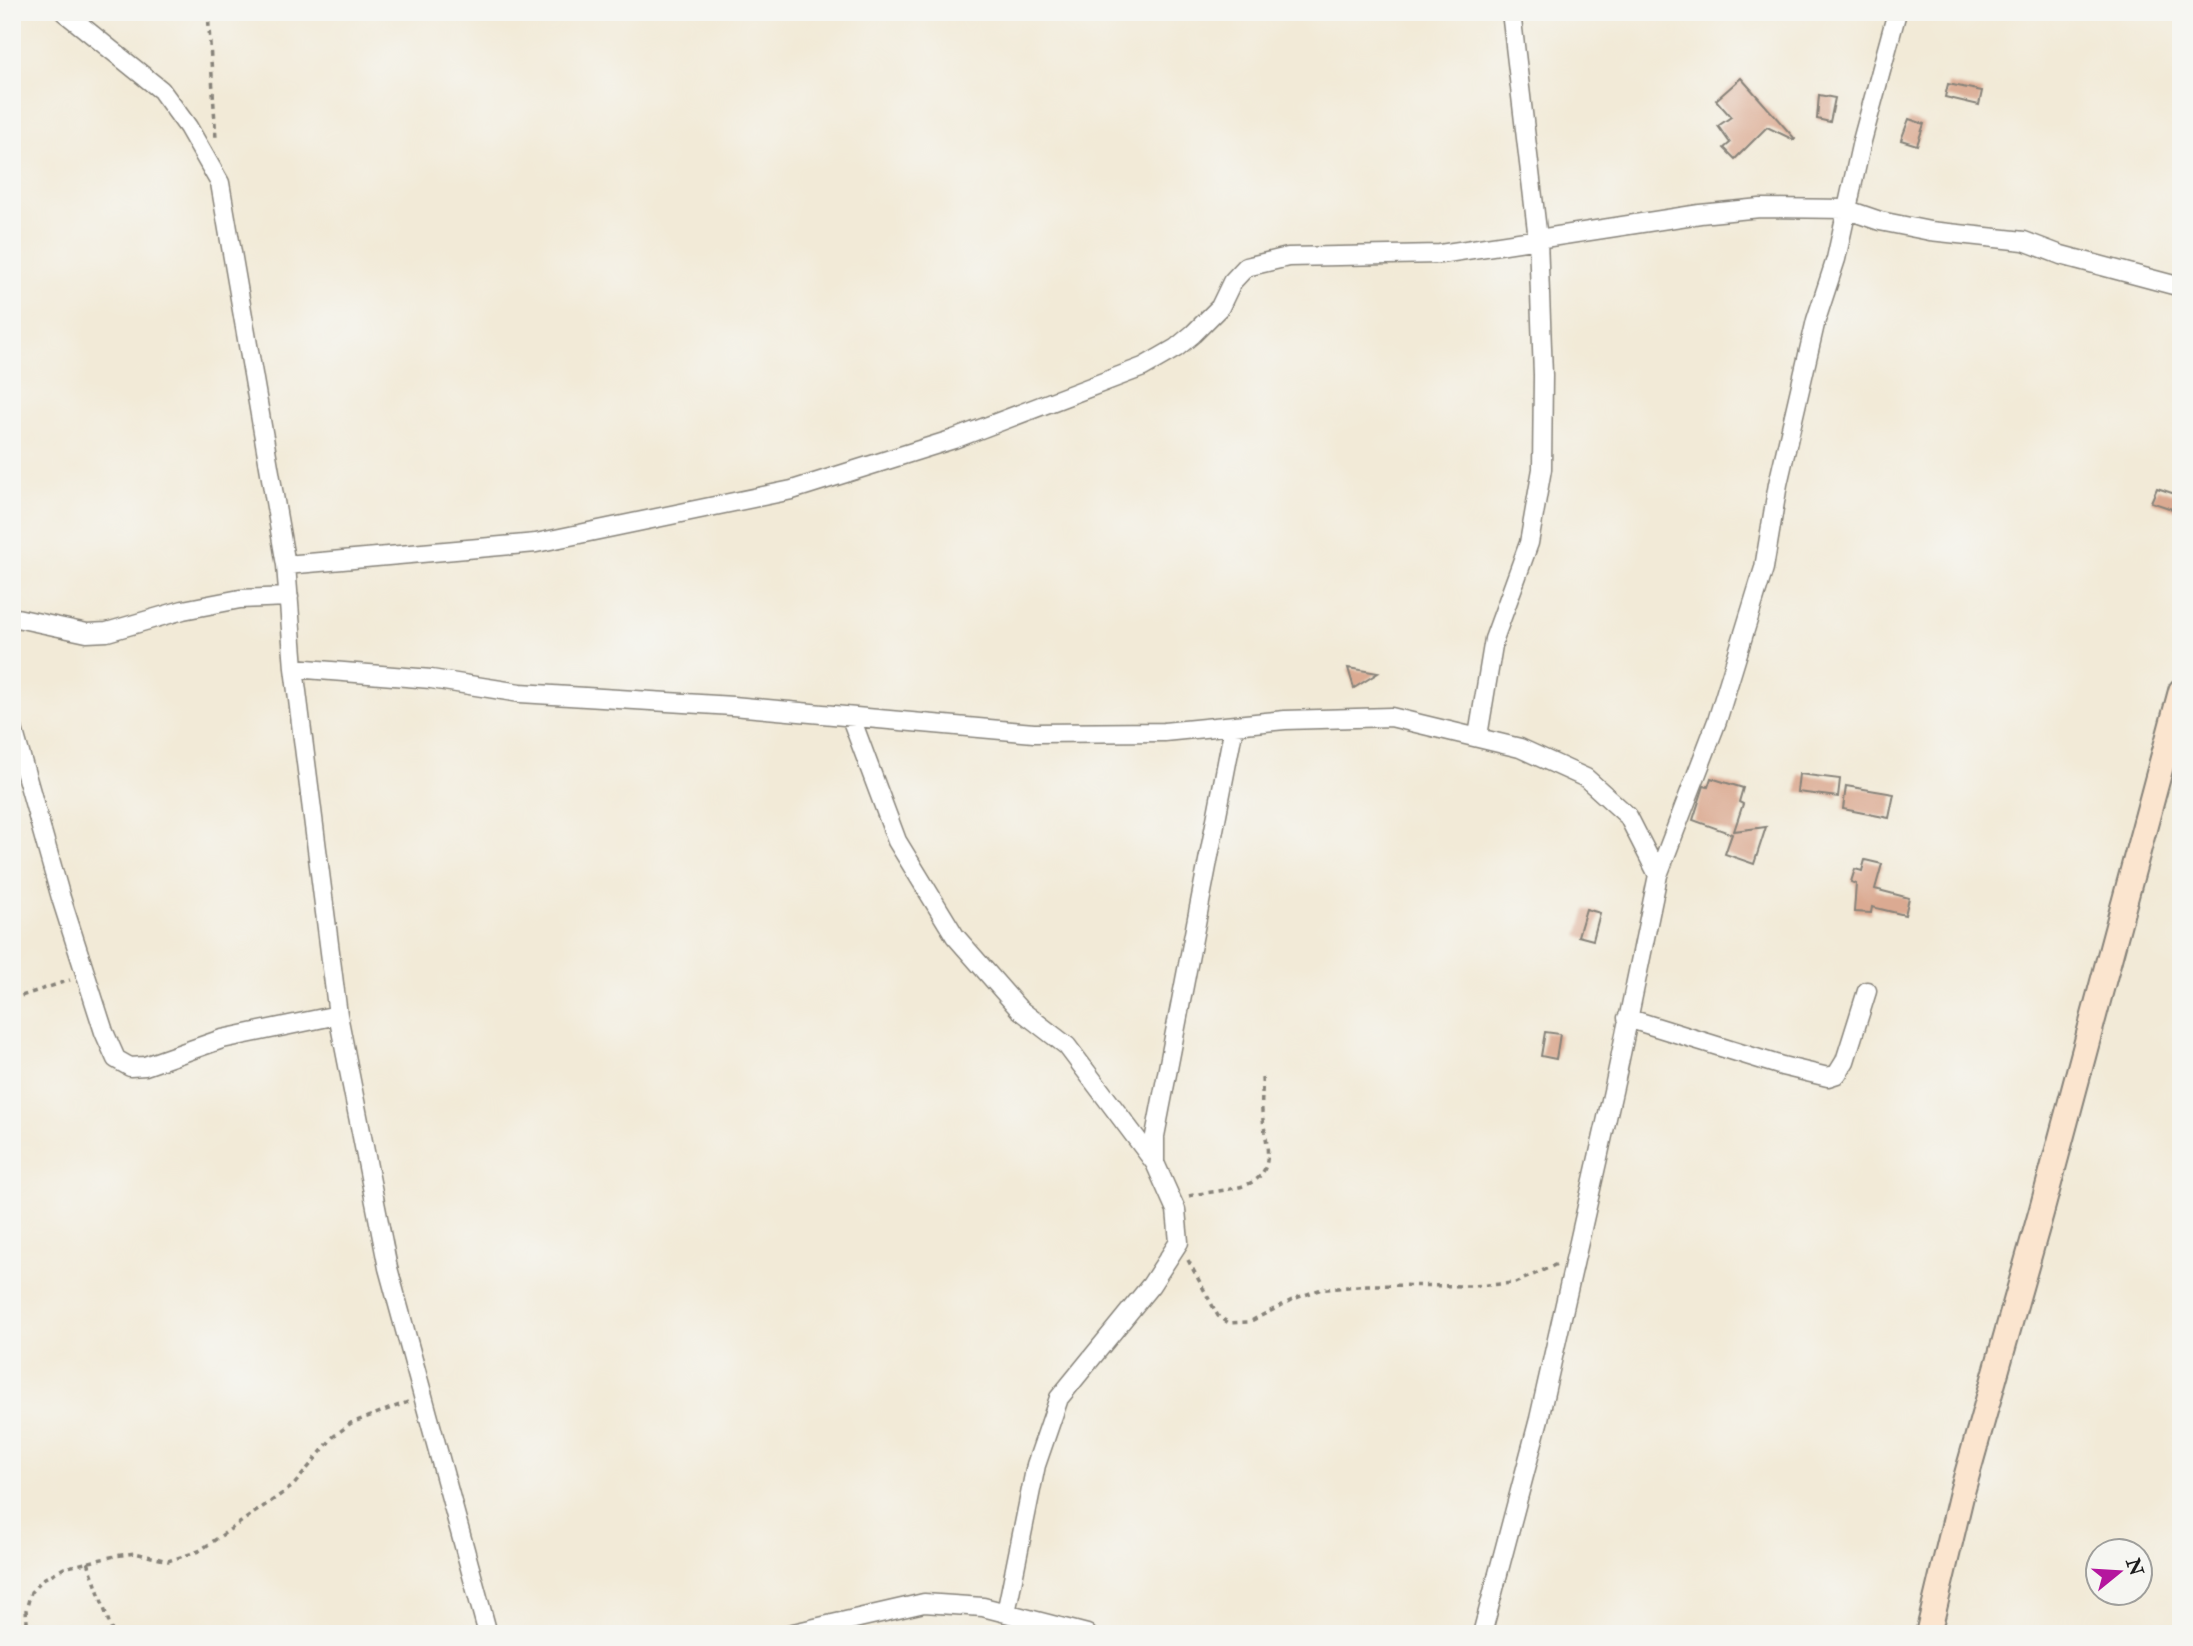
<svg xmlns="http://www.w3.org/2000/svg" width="2193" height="1646" font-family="'IM FELL Double Pica',serif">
	<rect width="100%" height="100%" fill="#f6f6f2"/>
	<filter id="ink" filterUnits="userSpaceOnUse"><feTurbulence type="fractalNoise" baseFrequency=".0143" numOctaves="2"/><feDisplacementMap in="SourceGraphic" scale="14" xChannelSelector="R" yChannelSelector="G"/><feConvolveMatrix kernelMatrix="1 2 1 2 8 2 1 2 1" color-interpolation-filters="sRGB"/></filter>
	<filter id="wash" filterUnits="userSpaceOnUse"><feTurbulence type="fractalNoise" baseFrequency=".00686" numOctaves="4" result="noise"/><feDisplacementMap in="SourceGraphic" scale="28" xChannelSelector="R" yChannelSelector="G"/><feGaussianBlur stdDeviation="1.57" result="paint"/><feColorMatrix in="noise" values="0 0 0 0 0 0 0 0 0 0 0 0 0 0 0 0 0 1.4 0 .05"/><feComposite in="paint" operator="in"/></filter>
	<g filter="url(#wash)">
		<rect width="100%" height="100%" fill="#f2ead7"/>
		<g id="blocks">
			<path fill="#dbaa92" d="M1741 78 1795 139 1794 140 1767 127 1735 159 1724 148 1730 143 1718 126 1731 117 1716 100Z
				M1948 84 1982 91 1979 105 1945 97Z
				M1819 95 1835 98 1830 122 1817 119Z
				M1909 119 1924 124 1917 145 1901 140Z
				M2157 488 2181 496V512L2151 502Z
				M1348 668 1378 673 1354 688Z
				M1799 774 1840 779 1838 797 1797 792Z
				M1711 778 1743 788 1739 802 1743 804 1734 831 1766 827 1754 864 1725 854 1732 834 1693 820 1704 786 1708 787Z
				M1846 786 1894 794 1889 818 1843 809Z
				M1865 860 1882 864 1875 889 1909 898 1905 915 1872 907 1871 913 1854 912 1856 884 1851 882 1855 869 1862 871Z
				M1586 909 1600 913 1593 940 1578 936Z
				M1545 1032 1560 1034 1556 1059 1541 1056Z"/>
		</g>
	</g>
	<g filter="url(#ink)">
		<use href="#blocks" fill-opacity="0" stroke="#87837a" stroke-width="2"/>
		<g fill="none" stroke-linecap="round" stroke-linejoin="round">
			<defs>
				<path id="street" d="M64 12 161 90 188 127 220 183 286 565 294 668 338 1015 388 1268 488 1634
					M286 565 536 543 792 490 954 439 1143 367 1176 348 1193 334 1220 307 1232 282 1246 267 1288 257 1440 254 1700 214 1760 208 1845 209 1880 221 1930 231 2024 241 2061 255 2181 287
					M12 617 87 633 107 632 183 610 240 599 289 597
					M294 668 431 679 520 693 733 706 1034 733 1164 732 1285 720 1391 717 1520 748 1586 778 1628 816 1658 875
					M851 718 897 841 955 936 1019 1009 1067 1046 1155 1163
					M12 725 61 898 104 1032 116 1059 130 1067 145 1066 222 1039 338 1015
					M1478 736 1494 639 1529 543 1542 469 1543 375 1538 239 1511 12
					M1627 1018 1782 1066 1828 1077 1837 1074 1845 1061 1867 991
					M1006 1613 1036 1465 1059 1398 1151 1285 1179 1242 1176 1210 1155 1163V1136L1234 726
					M789 1634 924 1603 983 1607 1087 1634
					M1482 1634 1539 1419 1616 1078 1658 875 1717 721 1764 568 1778 484 1816 320 1836 259 1862 141 1897 12"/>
				<path id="secondary" d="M1928 1634 1962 1492 2041 1213 2181 691"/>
			</defs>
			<use href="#street" stroke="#87837a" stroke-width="21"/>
			<use href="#secondary" stroke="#87837a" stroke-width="28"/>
			<path stroke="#87837a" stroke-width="3.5" stroke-dasharray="5 5" stroke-linecap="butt" d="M208 12 216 139
				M12 999 70 980
				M1189 1196C1206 1192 1226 1191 1243 1186 1281 1174 1264 1139 1262 1111 1261 1100 1263 1089 1262 1078
				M1188 1260 1218 1316 1229 1323 1249 1322 1296 1298 1319 1290 1367 1285 1473 1286 1515 1283 1557 1264
				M88 1562 113 1634
				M28 1634 26 1610 31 1592 43 1579 64 1568 115 1556 135 1553 168 1561 199 1551 293 1486 333 1437 351 1423 408 1402"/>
			<use href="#street" stroke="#fff" stroke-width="18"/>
			<use href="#secondary" stroke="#fbe5cf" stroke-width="24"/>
		</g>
	</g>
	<rect width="2193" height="1646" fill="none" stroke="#f6f6f2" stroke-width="42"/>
	<g transform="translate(2119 1572) rotate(72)"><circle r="33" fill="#f6f6f2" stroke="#9f9f9c" stroke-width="2"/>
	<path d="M0-5L12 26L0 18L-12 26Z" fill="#b5179e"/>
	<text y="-10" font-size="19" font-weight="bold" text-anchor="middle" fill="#1c1c1c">N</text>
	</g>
</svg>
